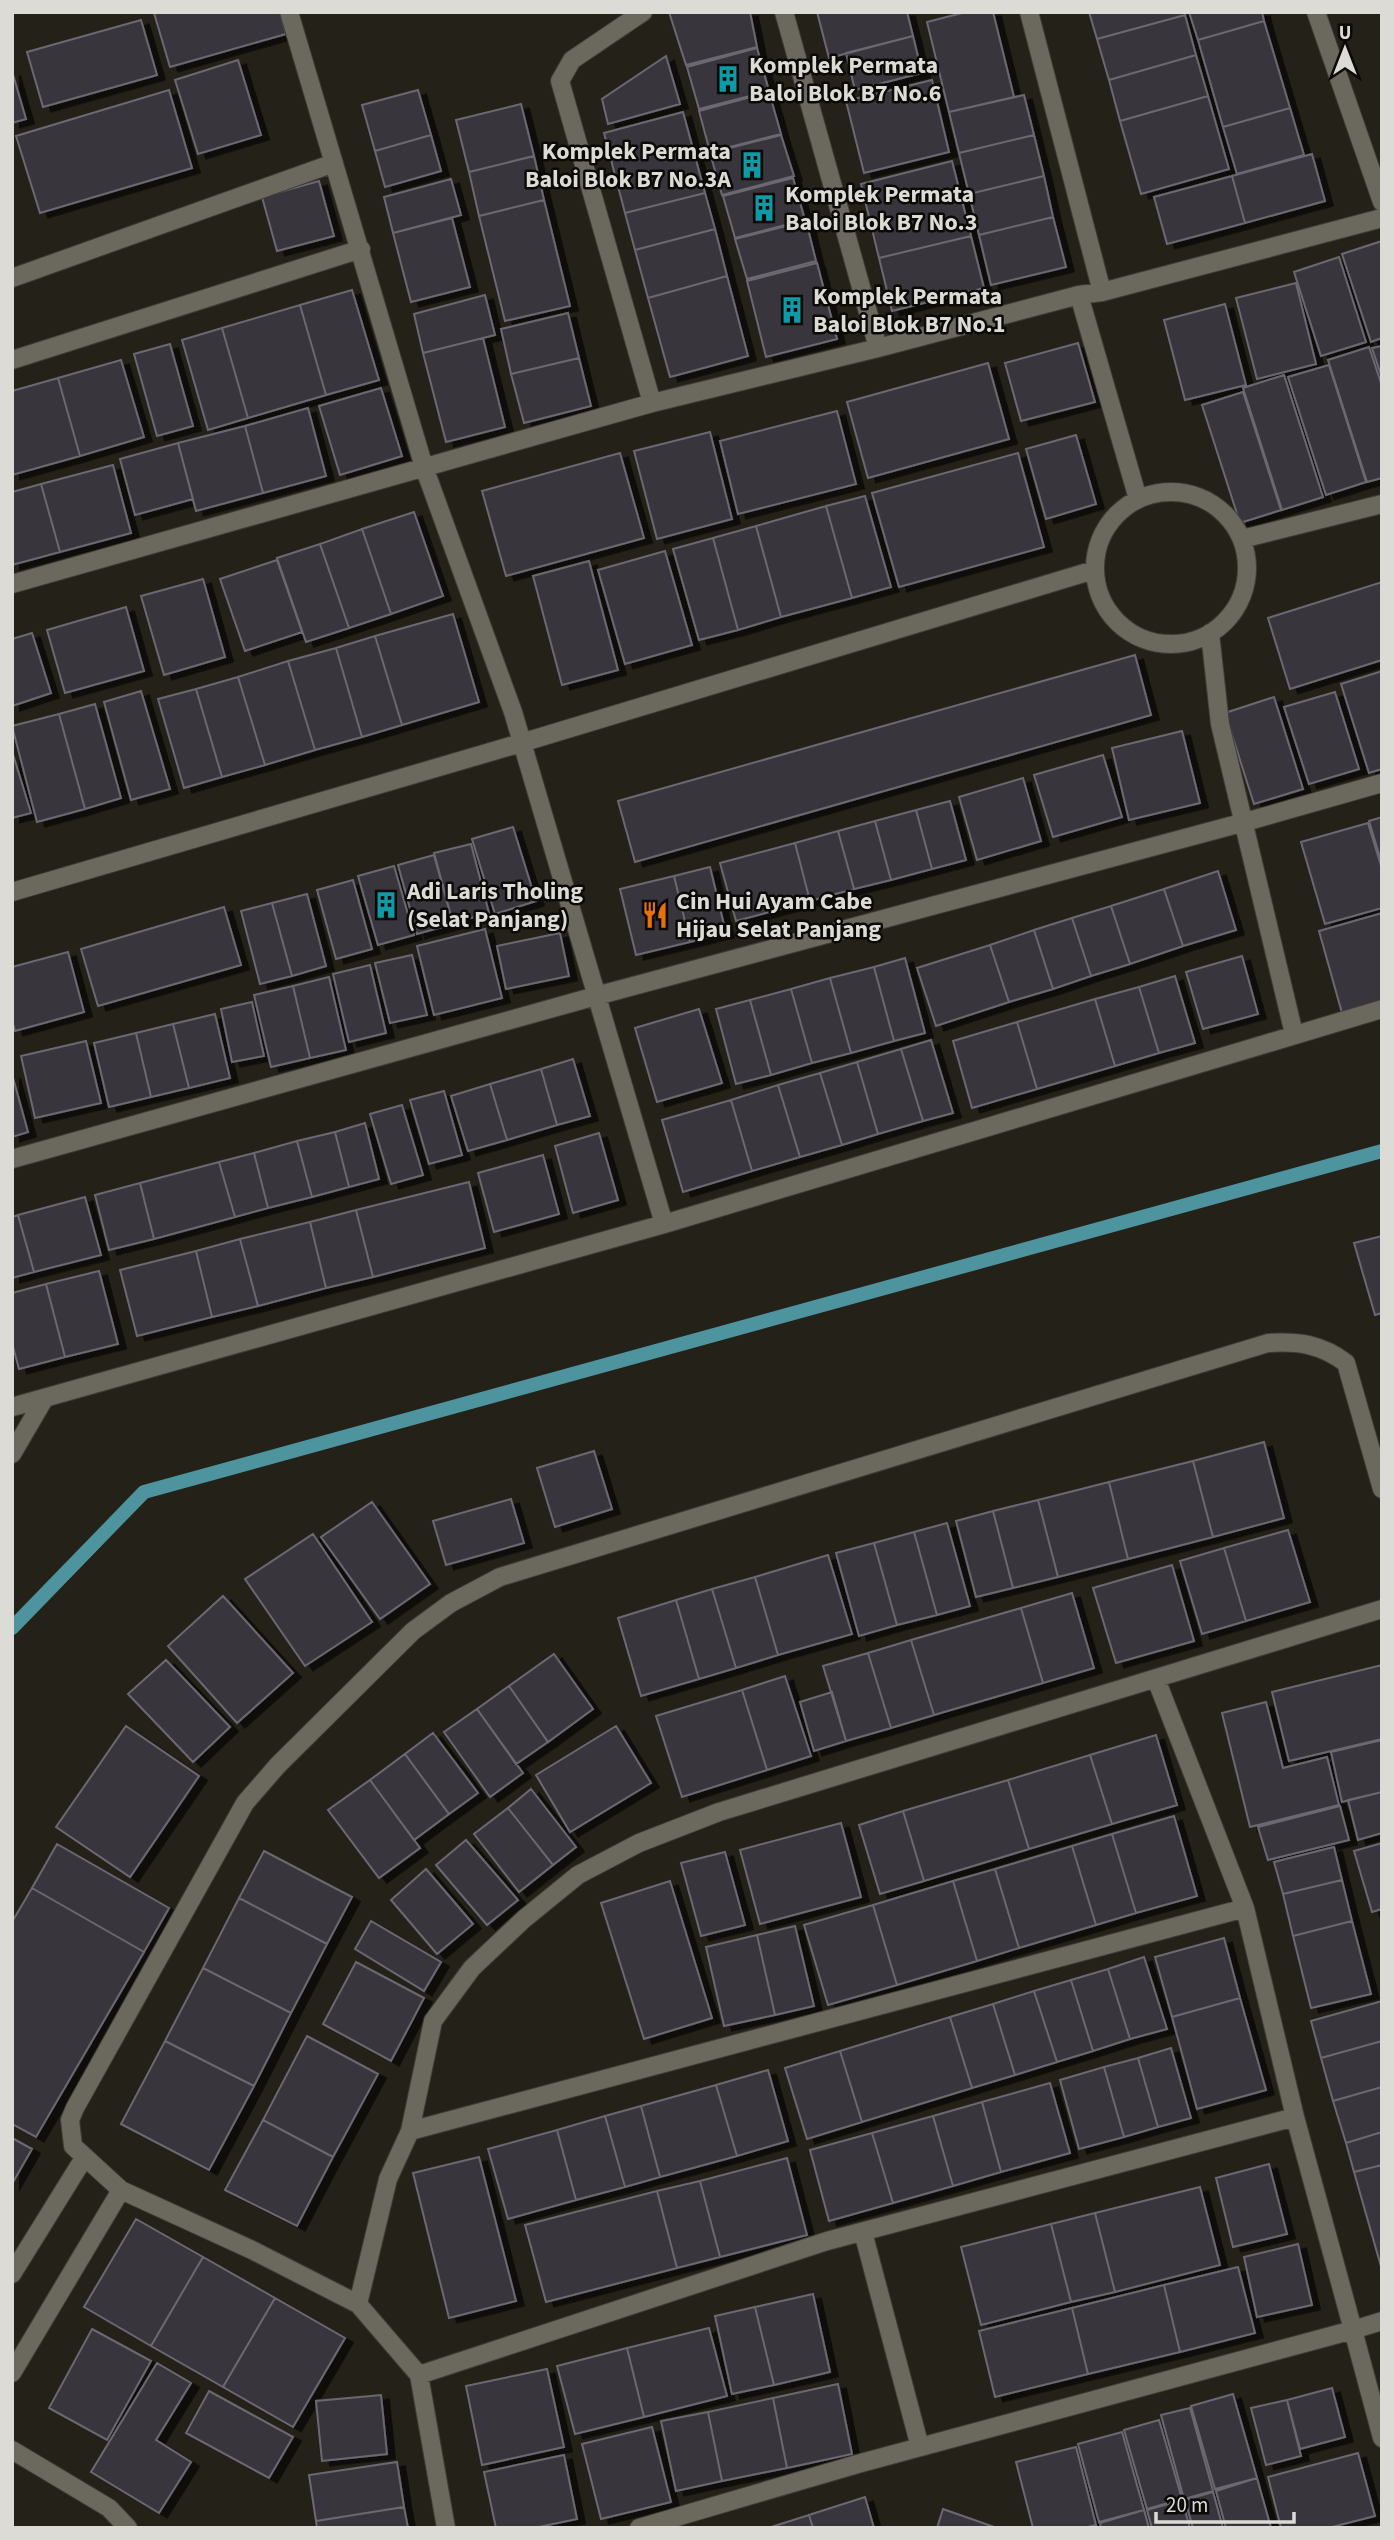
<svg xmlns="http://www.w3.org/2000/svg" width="1394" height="2540" font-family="'Source Sans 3',sans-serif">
	<defs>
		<filter id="shadow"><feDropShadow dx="8" dy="4.5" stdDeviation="0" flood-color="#0009"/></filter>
	</defs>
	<rect width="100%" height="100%" fill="#242118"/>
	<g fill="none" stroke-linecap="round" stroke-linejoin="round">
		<path stroke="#4e949f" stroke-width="14" d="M12 1628 144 1492 1382 1151"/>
	</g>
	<path fill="#38353e" stroke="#6c6872" stroke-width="2" filter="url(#shadow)" d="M159 12H280L286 34 170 67 154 13Z
		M669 12H750L757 47 686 65Z
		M817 12H907L913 36 829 58Z
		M966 12H993L1014 97 949 112 927 22Z
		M1089 12H1184L1185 15 1097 39Z
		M1189 12H1262L1264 21 1198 40Z
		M1185 15 1196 55 1109 80 1097 39Z
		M141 20 157 75 43 107 27 52Z
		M1264 21 1290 108 1223 127 1198 40Z
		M913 36 922 73 855 90 846 53Z
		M757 48 769 91 699 109 687 67Z
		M1196 55 1208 96 1120 121 1109 80Z
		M666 56 680 104 608 124 602 99Z
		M238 60 261 135 198 154 175 80Z
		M12 71 26 119 12 123Z
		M932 80 949 152 864 173 846 101Z
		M169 90 192 168 40 213 16 136Z
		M418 90 431 135 375 151 362 105Z
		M769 92 781 134 710 152 699 111Z
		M1024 95 1034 135 959 153 949 112Z
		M1208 96 1229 169 1141 194 1120 121Z
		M521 104 534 156 469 172 456 120Z
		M1290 108 1304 155 1237 174 1223 127Z
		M683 112 705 193 625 213 604 133Z
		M431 135 441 171 385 187 375 151Z
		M781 135 794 176 722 195 710 153Z
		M1034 135 1044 176 969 194 959 153Z
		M1312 154 1325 201 1245 223 1232 176Z
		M534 156 544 200 479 216 469 172Z
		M952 161 971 236 879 258 861 184Z
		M1044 176 1053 217 979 235 969 194Z
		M1232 176 1245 223 1167 244 1154 197Z
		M793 178 805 220 735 238 723 196Z
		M451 179 461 215 393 233 384 197Z
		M319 181 334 236 277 251 262 197Z
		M705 193 715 229 635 250 625 213Z
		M544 200 570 306 505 321 479 216Z
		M1053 217 1066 267 991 285 979 235Z
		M452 218 470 287 411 302 393 233Z
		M806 221 816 261 747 279 735 239Z
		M715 229 727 276 648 298 635 250Z
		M971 236 984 288 892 311 879 258Z
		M1382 241V338L1371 342 1342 254Z
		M1339 257 1366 342 1321 356 1294 272Z
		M817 263 837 339 766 357 747 281Z
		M727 276 748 356 670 377 648 298Z
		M1296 283 1316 364 1257 379 1236 298Z
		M352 290 379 380 326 395 300 305Z
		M485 295 495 335 423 353 414 314Z
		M1225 304 1246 385 1185 400 1164 320Z
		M300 305 326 395 248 418 222 328Z
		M568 313 579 358 511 374 501 329Z
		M222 328 248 418 208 430 182 340Z
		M483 338 505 427 446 442 423 353Z
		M1078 343 1095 402 1021 421 1005 363Z
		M170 344 193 426 157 436 134 354Z
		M1382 346V378L1372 348Z
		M1369 347 1382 386V478L1367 482 1328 360Z
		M579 358 591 406 524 423 511 374Z
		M121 360 144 437 80 456 58 378Z
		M988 363 1009 439 868 478 847 402Z
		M1329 365 1366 482 1326 495 1288 377Z
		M1284 375 1323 497 1282 510 1243 388Z
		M58 378 80 456 12 475V391Z
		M381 388 402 456 340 475 319 406Z
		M1243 392 1281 510 1240 523 1202 405Z
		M308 408 326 476 263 493 245 426Z
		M837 411 856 484 738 514 720 441Z
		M245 426 263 493 196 511 178 443Z
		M710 432 732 519 657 539 634 451Z
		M1076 435 1096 504 1046 519 1026 449Z
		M178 443 193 499 135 515 120 459Z
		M620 453 644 538 506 576 482 491Z
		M1018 453 1044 547 899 587 872 493Z
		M113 465 131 533 60 552 41 484Z
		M41 484 60 552 12 565V492Z
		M865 496 891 587 852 598 826 506Z
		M826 506 852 598 781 617 756 526Z
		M414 512 443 596 391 614 362 529Z
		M756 526 781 617 738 630 713 538Z
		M362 529 391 614 349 628 320 544Z
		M713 538 738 630 699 640 673 549Z
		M320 544 349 628 306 642 277 558Z
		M665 551 692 645 625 664 598 570Z
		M277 560 302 632 245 651 220 579Z
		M589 561 618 670 562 685 533 576Z
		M203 579 225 657 164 675 141 596Z
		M1382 582V660L1290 689 1268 618Z
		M126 607 144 671 65 693 47 630Z
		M453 614 479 702 402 725 375 636Z
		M32 633 51 693 12 706V639Z
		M375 636 402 725 362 737 336 648Z
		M336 648 362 737 315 750 288 661Z
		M1135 655 1151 715 635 862 618 801Z
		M288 661 315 750 265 765 238 677Z
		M1382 671V769L1369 773 1341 684Z
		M238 677 265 765 222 777 196 689Z
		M196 689 222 777 184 788 158 699Z
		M141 691 170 789 131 800 104 702Z
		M1335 692 1359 769 1309 784 1284 707Z
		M1274 697 1303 789 1254 804 1225 713Z
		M95 704 121 798 85 809 59 714Z
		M59 714 85 809 37 822 12 726Z
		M1182 731 1200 803 1129 820 1112 748Z
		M12 751 31 813 12 818Z
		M1103 755 1122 817 1053 837 1034 775Z
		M1023 778 1041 841 977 860 959 797Z
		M950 801 966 860 932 869 916 810Z
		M916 810 932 869 891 880 875 821Z
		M1382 817V864L1369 821Z
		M875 821 891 880 854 889 838 831Z
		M1368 823 1382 869V908L1325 924 1301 842Z
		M513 827 536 901 495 914 472 839Z
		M838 831 854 889 810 901 795 843Z
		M795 843 810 901 736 921 720 863Z
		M471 844 489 913 453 923 434 853Z
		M434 855 453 924 417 934 398 865Z
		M394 866 414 935 378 945 358 876Z
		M710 867 726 933 690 942 674 876Z
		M1218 871 1236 930 1183 946 1164 889Z
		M674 876 690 942 636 955 620 889Z
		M353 880 372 949 336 959 317 890Z
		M1164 889 1183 946 1130 964 1111 906Z
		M307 894 326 966 292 976 272 903Z
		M272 903 292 976 260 984 241 911Z
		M1111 906 1130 964 1091 976 1072 918Z
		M224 907 241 965 98 1006 81 949Z
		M1382 913V1002L1342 1013 1319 931Z
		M1072 918 1091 976 1053 989 1034 930Z
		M485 929 502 998 434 1015 417 946Z
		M1034 930 1053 989 1009 1002 990 945Z
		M560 933 569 976 506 989 497 946Z
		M990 945 1009 1002 936 1026 917 968Z
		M68 952 84 1012 15 1031 12 1020V967Z
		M412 955 427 1015 390 1023 375 963Z
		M1242 956 1258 1014 1203 1029 1186 972Z
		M905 958 925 1033 894 1041 874 967Z
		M370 965 386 1033 349 1042 333 974Z
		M874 967 894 1041 851 1053 830 978Z
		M1175 976 1195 1043 1159 1053 1139 987Z
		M329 977 346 1050 310 1058 293 986Z
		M830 978 851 1053 812 1063 791 989Z
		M293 986 310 1058 271 1067 254 995Z
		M1139 987 1159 1053 1115 1066 1095 999Z
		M791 989 812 1063 771 1075 750 1000Z
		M1095 999 1115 1066 1037 1089 1017 1022Z
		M750 1000 771 1075 736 1084 716 1009Z
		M252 1002 264 1056 232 1062 221 1009Z
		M699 1009 722 1083 657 1102 635 1028Z
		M215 1014 230 1078 189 1088 173 1024Z
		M1017 1022 1037 1089 972 1108 953 1041Z
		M173 1024 189 1088 151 1097 136 1033Z
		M136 1033 151 1097 109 1107 94 1043Z
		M931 1040 953 1113 923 1121 901 1049Z
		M86 1041 101 1103 35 1118 21 1056Z
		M901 1049 923 1121 878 1134 857 1062Z
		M573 1059 590 1116 557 1125 541 1069Z
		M857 1062 878 1134 842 1145 820 1073Z
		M541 1069 557 1125 507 1140 490 1084Z
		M820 1073 842 1145 800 1157 778 1085Z
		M12 1074 28 1132 12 1137Z
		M490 1084 507 1140 468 1151 451 1096Z
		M778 1085 800 1157 752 1171 731 1100Z
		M444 1091 462 1155 429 1164 410 1100Z
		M731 1100 752 1171 683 1192 662 1120Z
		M402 1105 423 1175 391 1184 370 1114Z
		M365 1123 379 1179 349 1187 335 1132Z
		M335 1132 349 1187 312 1197 297 1141Z
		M599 1133 618 1200 573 1213 555 1146Z
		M297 1141 312 1197 268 1208 254 1153Z
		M254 1153 268 1208 235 1217 219 1162Z
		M543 1155 559 1214 494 1232 478 1173Z
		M219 1162 235 1217 154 1239 140 1183Z
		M469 1182 485 1248 373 1277 356 1210Z
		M140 1183 154 1239 109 1250 95 1195Z
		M85 1197 101 1255 34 1272 18 1215Z
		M356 1210 373 1277 326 1288 310 1222Z
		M18 1215 34 1272 12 1278V1217Z
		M310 1222 326 1288 258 1306 240 1239Z
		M1382 1236V1313L1375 1315 1354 1243Z
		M240 1239 258 1306 212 1317 196 1251Z
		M196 1251 212 1317 137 1336 120 1270Z
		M99 1271 118 1344 65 1357 46 1284Z
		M46 1284 65 1357 19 1369 12 1343V1293Z
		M1264 1442 1284 1518 1213 1537 1193 1461Z
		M594 1451 612 1509 555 1527 537 1468Z
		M1193 1461 1213 1537 1128 1559 1109 1482Z
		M1109 1482 1128 1559 1058 1577 1038 1500Z
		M511 1499 524 1543 446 1565 433 1521Z
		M1038 1500 1058 1577 1013 1588 993 1511Z
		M372 1502 430 1584 380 1619 321 1537Z
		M993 1511 1013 1588 976 1597 956 1521Z
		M947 1523 970 1606 937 1615 914 1532Z
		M1288 1530 1310 1602 1246 1621 1224 1548Z
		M914 1532 937 1615 897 1625 874 1543Z
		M313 1534 372 1622 305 1666 245 1579Z
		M874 1543 897 1625 859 1636 836 1553Z
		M1224 1548 1246 1621 1202 1634 1180 1561Z
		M828 1555 852 1634 778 1655 755 1577Z
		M1172 1565 1194 1641 1116 1663 1093 1588Z
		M755 1577 778 1655 736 1668 712 1589Z
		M712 1589 736 1668 699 1679 676 1600Z
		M1072 1593 1094 1668 1043 1683 1021 1608Z
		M223 1596 293 1673 237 1723 168 1646Z
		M676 1600 699 1679 641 1696 618 1618Z
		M1021 1608 1043 1683 934 1715 911 1640Z
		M911 1640 934 1715 891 1728 868 1653Z
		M868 1653 891 1728 846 1741 823 1666Z
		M554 1654 593 1709 548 1742 509 1686Z
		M166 1660 230 1727 193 1762 128 1694Z
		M1382 1665V1739L1289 1761 1272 1692Z
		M785 1676 811 1756 767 1770 742 1690Z
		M509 1686 548 1742 516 1764 477 1709Z
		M742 1690 767 1770 682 1797 656 1716Z
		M832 1692 846 1741 814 1751 800 1702Z
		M1266 1702 1283 1768 1327 1757 1339 1805 1250 1827 1222 1713Z
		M477 1709 523 1773 490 1797 444 1732Z
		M126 1726 199 1776 130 1877 56 1827Z
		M616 1726 651 1783 570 1832 536 1775Z
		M433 1733 478 1793 449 1814 405 1754Z
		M1156 1735 1177 1805 1112 1824 1090 1755Z
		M1382 1740V1792L1342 1802 1331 1752Z
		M405 1754 449 1814 414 1840 370 1780Z
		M1090 1755 1112 1824 1029 1849 1008 1780Z
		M370 1780 420 1848 379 1878 328 1810Z
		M1008 1780 1029 1849 924 1881 903 1811Z
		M531 1789 576 1847 553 1865 508 1808Z
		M1382 1792V1833L1358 1840 1348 1800Z
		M1340 1806 1349 1840 1268 1860 1258 1827Z
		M508 1808 553 1865 519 1892 474 1834Z
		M903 1811 924 1881 880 1894 859 1825Z
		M1174 1816 1197 1896 1136 1913 1112 1834Z
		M841 1823 861 1897 760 1924 740 1850Z
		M1112 1834 1136 1913 1096 1925 1072 1846Z
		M466 1840 518 1900 487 1925 436 1865Z
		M1382 1843V1909L1372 1912 1354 1851Z
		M57 1844 169 1908 144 1952 32 1888Z
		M1072 1846 1096 1925 1019 1948 995 1869Z
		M1334 1847 1342 1880 1283 1894 1274 1862Z
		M264 1851 352 1897 327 1944 239 1898Z
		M725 1852 745 1925 701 1936 681 1863Z
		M426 1869 473 1924 437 1954 391 1900Z
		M995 1869 1019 1948 977 1961 953 1881Z
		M1342 1880 1352 1921 1293 1936 1283 1894Z
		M670 1881 712 2018 644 2039 601 1903Z
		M953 1881 977 1961 897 1985 873 1905Z
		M32 1888 144 1952 36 2137 12 2124V1922Z
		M239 1898 327 1944 291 2013 203 1968Z
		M873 1905 897 1985 828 2005 804 1925Z
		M371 1921 441 1962 424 1991 355 1949Z
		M1352 1921 1371 1994 1311 2008 1293 1936Z
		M795 1926 814 2006 775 2015 757 1935Z
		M757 1935 775 2015 724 2026 706 1947Z
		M1224 1938 1240 1998 1172 2017 1155 1957Z
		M1144 1957 1167 2029 1130 2039 1108 1969Z
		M356 1962 424 1998 391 2061 323 2024Z
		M203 1968 291 2013 254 2086 165 2041Z
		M1108 1969 1130 2039 1093 2051 1071 1980Z
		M1071 1980 1093 2051 1057 2062 1034 1991Z
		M1034 1991 1057 2062 1015 2075 993 2004Z
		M1240 1998 1266 2090 1197 2109 1172 2017Z
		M1382 2001V2041L1321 2058 1311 2021Z
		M993 2004 1015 2075 972 2088 950 2017Z
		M950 2017 972 2088 862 2122 840 2051Z
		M307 2036 378 2074 333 2157 263 2120Z
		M165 2041 254 2086 209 2170 121 2124Z
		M1382 2041V2087L1333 2101 1321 2058Z
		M1171 2048 1191 2118 1158 2127 1138 2058Z
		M840 2051 862 2122 807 2139 785 2068Z
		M1138 2058 1158 2127 1124 2137 1104 2067Z
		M1104 2067 1124 2137 1079 2149 1060 2080Z
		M768 2070 788 2141 737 2156 716 2085Z
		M1050 2083 1070 2153 1001 2172 982 2102Z
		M716 2085 737 2156 660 2177 641 2106Z
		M1382 2087V2132L1346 2143 1333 2101Z
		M982 2102 1001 2172 953 2186 933 2116Z
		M641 2106 660 2177 625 2187 605 2116Z
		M605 2116 625 2187 576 2200 557 2130Z
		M933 2116 953 2186 893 2203 872 2133Z
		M263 2120 333 2157 297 2226 225 2190Z
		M557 2130 576 2200 508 2219 488 2149Z
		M1382 2132V2165L1354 2172 1346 2143Z
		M872 2133 893 2203 829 2221 810 2150Z
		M12 2138 32 2149 12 2184Z
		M479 2157 516 2301 449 2318 413 2173Z
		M787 2158 807 2235 720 2257 700 2181Z
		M1269 2164 1287 2234 1233 2247 1216 2178Z
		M1382 2165V2270L1354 2172Z
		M700 2181 720 2257 677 2268 657 2191Z
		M1200 2187 1220 2265 1115 2292 1095 2213Z
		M657 2191 677 2268 546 2302 525 2225Z
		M1095 2213 1115 2292 1071 2302 1051 2224Z
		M136 2219 203 2257 151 2346 84 2307Z
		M1051 2224 1071 2302 981 2325 961 2247Z
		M1298 2244 1312 2305 1257 2317 1244 2257Z
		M203 2257 275 2298 223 2387 151 2346Z
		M1238 2267 1255 2333 1180 2352 1164 2285Z
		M1164 2285 1180 2352 1088 2374 1072 2308Z
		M813 2294 830 2372 774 2385 755 2307Z
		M275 2298 345 2338 293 2427 223 2387Z
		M755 2307 774 2385 732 2394 715 2316Z
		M1072 2308 1088 2374 995 2397 979 2331Z
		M709 2328 727 2396 644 2417 627 2348Z
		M92 2329 151 2361 107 2440 49 2408Z
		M627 2348 644 2417 575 2434 557 2366Z
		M157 2363 191 2383 156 2440 191 2462 159 2513 91 2472Z
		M547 2369 564 2447 482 2465 466 2386Z
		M838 2384 852 2454 787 2468 773 2398Z
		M1332 2388 1345 2437 1300 2449 1287 2400Z
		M209 2391 293 2437 269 2478 186 2433Z
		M1233 2394 1257 2478 1215 2489 1191 2406Z
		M381 2395 387 2454 322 2461 316 2401Z
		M773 2398 787 2468 722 2481 708 2412Z
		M1287 2400 1301 2456 1266 2465 1251 2408Z
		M1190 2408 1213 2491 1184 2499 1161 2415Z
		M708 2412 722 2481 676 2491 661 2421Z
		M1159 2420 1182 2499 1147 2509 1124 2430Z
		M652 2427 671 2502 601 2519 582 2444Z
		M1122 2432 1144 2510 1099 2522 1078 2444Z
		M1076 2447 1096 2525 1084 2528H1033L1016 2462Z
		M1358 2453 1375 2516 1328 2528H1281L1268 2477Z
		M564 2455 577 2519 534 2528H496L484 2472Z
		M397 2462 404 2507 316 2521 309 2475Z
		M1257 2478 1271 2528H1226L1216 2491Z
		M1213 2492 1223 2528H1193L1185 2500Z
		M865 2497 874 2528H813L809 2515Z
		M1182 2500 1190 2528H1152L1147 2510Z
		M404 2507 408 2528H317L316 2521Z
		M943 2509 997 2528H937Z
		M1144 2510 1149 2528H1101L1100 2523Z
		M809 2515 813 2528H771V2527Z"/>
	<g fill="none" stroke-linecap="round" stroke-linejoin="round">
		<defs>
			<path id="minor" d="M289 12 424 467 513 712 664 1224
				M643 12 572 60 560 81 652 403
				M784 12 878 348
				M1029 12 1102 292
				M1316 12 1382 202
				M12 278 334 163
				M1079 295 1138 499
				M12 360 361 249
				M1095 568a76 76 0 1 1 152 0a76 76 0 1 1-152 0Z
				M1242 539 1382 504
				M12 584 652 403 878 348 1079 295 1102 292 1382 218
				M1210 633 1220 724 1294 1034
				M12 892 521 743 1094 570
				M12 1159 596 996 1245 822 1382 783
				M12 1407 664 1224 1382 1009
				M12 1454 43 1401
				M1156 1679 1245 1908
				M410 2131 1245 1908 1295 2117
				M863 2232 920 2447
				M12 2274 84 2158
				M358 2304 252 2250 121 2190 73 2146 70 2120 75 2108 245 1803 278 1765 413 1631 451 1603 500 1577 1268 1343C1298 1341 1321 1344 1346 1363L1382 1489
				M1382 2321 1353 2330 1382 2438
				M12 2373 121 2190
				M419 2375 827 2241 1295 2117 1353 2330 861 2463 639 2528
				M12 2450 109 2508 128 2528
				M446 2528 419 2375 358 2304 388 2179 410 2131 433 2021 472 1968 524 1919 578 1875 639 1843 719 1812 1382 1609"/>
		</defs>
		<use href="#minor" stroke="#3f3c36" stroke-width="20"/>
		<use href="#minor" stroke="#6b685e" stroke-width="18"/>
	</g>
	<defs>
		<symbol id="building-bare" viewBox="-9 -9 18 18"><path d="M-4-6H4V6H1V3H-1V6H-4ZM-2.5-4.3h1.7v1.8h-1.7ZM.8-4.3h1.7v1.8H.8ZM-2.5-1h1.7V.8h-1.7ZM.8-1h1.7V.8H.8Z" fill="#0f9aa8" stroke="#0c0a07" stroke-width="2.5" paint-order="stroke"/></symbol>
		<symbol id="restaurant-bare" viewBox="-9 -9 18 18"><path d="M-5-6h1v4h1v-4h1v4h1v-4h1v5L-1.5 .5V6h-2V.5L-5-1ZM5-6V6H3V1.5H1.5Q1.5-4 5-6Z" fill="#e8710a" stroke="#0c0a07" stroke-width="2.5" paint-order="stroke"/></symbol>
	</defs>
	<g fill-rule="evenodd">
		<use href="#building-bare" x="709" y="60" width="38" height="38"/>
		<use href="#building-bare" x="733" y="146" width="38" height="38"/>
		<use href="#building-bare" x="745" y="189" width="38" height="38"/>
		<use href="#building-bare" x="773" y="291" width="38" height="38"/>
		<use href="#building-bare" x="367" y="886" width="38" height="38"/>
		<use href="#restaurant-bare" x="636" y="896" width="38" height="38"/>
	</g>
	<g text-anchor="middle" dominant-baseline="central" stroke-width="5" stroke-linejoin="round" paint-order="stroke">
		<g font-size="24" font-weight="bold" fill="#dddbd5" stroke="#0c0a07" text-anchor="start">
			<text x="749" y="65">Komplek Permata<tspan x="749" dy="28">Baloi Blok B7 No.6</tspan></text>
			<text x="731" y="151" text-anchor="end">Komplek Permata<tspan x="731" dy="28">Baloi Blok B7 No.3A</tspan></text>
			<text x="785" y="194">Komplek Permata<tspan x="785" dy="28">Baloi Blok B7 No.3</tspan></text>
			<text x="813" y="296">Komplek Permata<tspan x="813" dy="28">Baloi Blok B7 No.1</tspan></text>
			<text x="407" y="891">Adi Laris Tholing<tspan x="407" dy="28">(Selat Panjang)</tspan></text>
			<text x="676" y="901">Cin Hui Ayam Cabe<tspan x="676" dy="28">Hijau Selat Panjang</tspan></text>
		</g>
	</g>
	<rect width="1394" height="2540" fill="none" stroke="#dddbd5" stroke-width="28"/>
	<g transform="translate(1345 49)" stroke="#0c0a07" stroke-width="5" paint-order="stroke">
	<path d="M0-5L12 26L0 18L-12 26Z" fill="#dddbd5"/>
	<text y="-10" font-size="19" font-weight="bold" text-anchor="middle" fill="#dddbd5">U</text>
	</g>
	<path d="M1156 2512v10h138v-10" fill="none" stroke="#dddbd5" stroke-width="3.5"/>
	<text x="1166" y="2512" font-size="21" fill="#dddbd5" stroke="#0c0a07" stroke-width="5" paint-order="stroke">20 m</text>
</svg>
